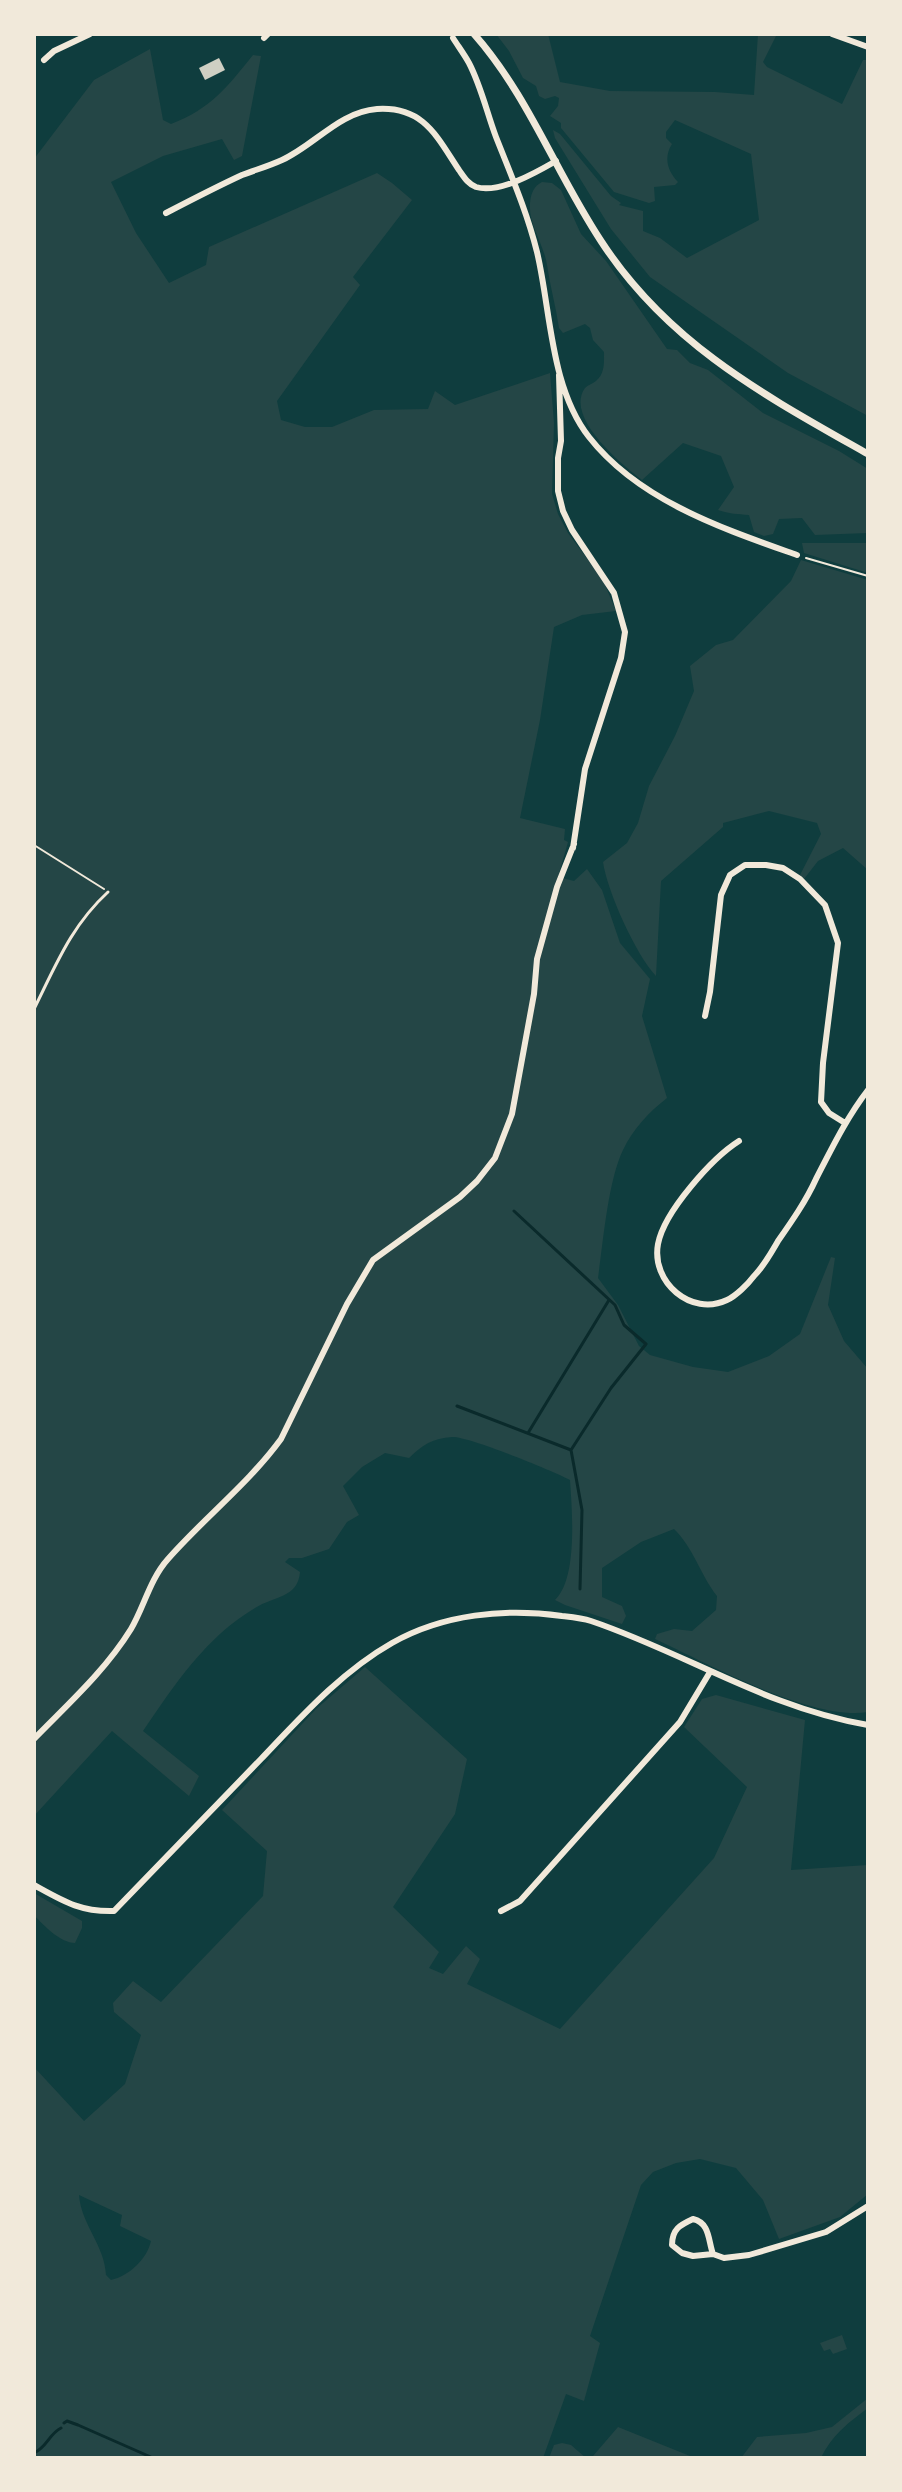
<svg xmlns="http://www.w3.org/2000/svg" width="902" height="2492" font-family="Cabin,sans-serif">
	<rect width="100%" height="100%" fill="#0f3d3e"/>
	<path fill="#244646" fill-rule="evenodd" d="M496 34H548L560 82 610 91 715 92 754 95 758 34H777L763 62 767 67 842 104 863 60H868V416L788 373 650 277 611 229 555 138 553 130 560 134 611 196 621 203 619 205 643 211V231L660 238 687 258 759 220 751 154 675 120 666 132V138L672 144C663 158 668 172 678 182L675 185 654 187 655 201 649 203 614 192 561 128V123L550 116 558 106 559 98 555 96 545 99 539 96 536 86 523 78 509 51Z
		M150 49 163 120 171 124C211 109 228 86 253 55L261 56 242 156 234 160 222 139 163 156 111 182 136 233 169 283 206 265 209 247 377 173 392 183 412 200 353 277 360 285 277 401 281 420 305 427H332L374 410 428 409 435 391 455 405 550 373 554 423 552 494 558 514 568 533 603 580 616 611 582 615 554 627 540 720 520 818 565 829 564 840 568 842 558 877 574 881 587 869 602 890 620 943 650 979 642 1016 667 1098C649 1112 633 1129 623 1150 608 1181 603 1243 598 1278L618 1305 639 1346 650 1355 693 1367 728 1372 769 1356 800 1334 831 1257 835 1258 828 1305 844 1341 868 1369V1712C811 1721 709 1664 655 1639L657 1634 674 1629 692 1631 716 1610 717 1596C701 1576 693 1547 674 1529L641 1542 602 1568V1597L622 1606 626 1616 622 1624 565 1605 555 1600C578 1578 572 1510 570 1480 553 1471 468 1436 452 1437 433 1438 422 1445 409 1458L385 1453 362 1467 343 1486 359 1515 347 1522 329 1549 302 1558H289L285 1562 300 1572C298 1598 274 1596 255 1608 206 1637 175 1684 143 1731L199 1776 189 1796 112 1731 34 1816V159L94 80Z
		M542 182 552 183 561 190 581 234 606 261 667 349 677 350 690 363 708 370 763 413 839 451 868 469V533L815 535 802 518 779 519 773 534 764 536 754 532 749 515C738 514 729 514 718 510L734 487 721 456 683 443 642 480C622 465 564 417 585 388 588 385 592 384 596 381 605 373 604 363 604 352L593 340 590 328 585 324 563 333 559 328C556 307 550 286 547 265 544 244 528 224 530 203 531 193 534 186 542 182Z
		M802 543H868V573L804 553Z
		M801 560 868 580V870L843 848 818 861 804 879 800 875 821 834 817 823 769 811 723 823V827L661 881 656 976C636 955 607 891 603 862L627 843 638 823 649 786 675 736 694 691 690 666 716 645 733 640 791 581Z
		M365 1667 467 1759 455 1814 393 1907 439 1952 429 1968 443 1974 466 1946 480 1959 467 1984 560 2029 714 1858 747 1787 684 1727 702 1699 716 1695 805 1720 791 1870 868 1865V2194L840 2217 779 2239 763 2200 736 2168 700 2159 676 2163 653 2172 641 2185 590 2336 600 2343 584 2401 566 2394 543 2458H34V2067L84 2121 125 2084 141 2035 114 2012 113 2003 133 1981 161 2002 263 1896 267 1851 222 1810 316 1709ZM79 2195 122 2215 120 2226 151 2241C147 2259 129 2276 111 2280L106 2275C105 2246 81 2224 79 2195Z
		M34 1893 82 1921V1928L75 1943C61 1943 44 1926 34 1915Z
		M842 2335 847 2349 833 2354 830 2349 824 2351 820 2343Z
		M868 2398V2408C848 2423 832 2435 821 2458H741L757 2437 806 2433 832 2427Z
		M618 2427 695 2458 593 2456Z
		M562 2443 571 2445 586 2458H549L554 2445Z"/>
	<g fill="none" stroke-linecap="round" stroke-linejoin="round">
		<path stroke="#0a2a2b" stroke-width="3" d="M514 1211 615 1305 624 1325 646 1344 611 1388 571 1450
			M457 1406 571 1450 582 1510 580 1589
			M528 1433 609 1300
			M64 2423 67 2421 78 2425 153 2458
			M34 2453C47 2447 49 2434 61 2428"/>
	</g>
	<path fill="#cfcfc3" d="M219 58 225 70 205 80 199 68Z"/>
	<g fill="none" stroke-linecap="round" stroke-linejoin="round">
		<path stroke="#f1e9da" stroke-width="2" d="M806 558 868 576
			M34 845 104 889"/>
		<path stroke="#f1e9da" stroke-width="3" d="M34 1009C56 965 71 926 108 892"/>
		<path stroke="#f1e9da" stroke-width="6" d="M832 34 868 47
			M264 38 268 34
			M453 38C458 46 464 54 469 63 481 86 487 113 496 137 511 175 527 212 537 252 551 311 550 387 589 437 639 501 724 529 797 555
			M44 60 54 51 90 34
			M166 213C191 200 216 187 242 175 255 170 269 166 282 160 315 145 339 112 377 109 424 106 437 137 459 170 464 177 468 184 476 187 499 194 537 172 556 161
			M559 375 561 441 558 458V491L563 511 572 530 614 593 625 632 621 658 585 769 573 848
			M705 1016 710 992 721 895 730 875 745 865H766L783 868 800 879 825 905 838 943 823 1063 821 1102 829 1113 845 1123
			M739 1141C712 1158 664 1212 658 1244 651 1282 691 1317 727 1300 736 1296 748 1284 754 1276 764 1266 771 1253 778 1241 792 1221 806 1201 816 1179 832 1148 847 1117 868 1090
			M34 1739C68 1704 105 1671 131 1629 144 1607 150 1579 168 1559 204 1518 249 1483 281 1439L347 1304 373 1260 460 1197 477 1181 495 1158 512 1114 534 994 537 959 557 887 574 844
			M34 1885C63 1901 80 1912 114 1911 163 1860 212 1809 261 1759 301 1717 341 1672 392 1643 443 1614 505 1608 562 1616 571 1617 582 1618 591 1621 686 1653 767 1708 868 1725
			M501 1911 520 1901 680 1722 710 1672
			M713 2254C708 2240 710 2223 693 2219 680 2225 672 2229 672 2245L682 2253 693 2256 713 2254 724 2258 749 2255 826 2232 868 2206"/>
		<path stroke="#f1e9da" stroke-width="7" d="M474 34C528 95 556 173 601 241 668 344 764 395 868 454"/>
	</g>
	<rect width="902" height="2492" fill="none" stroke="#f1e9da" stroke-width="72"/>
</svg>
